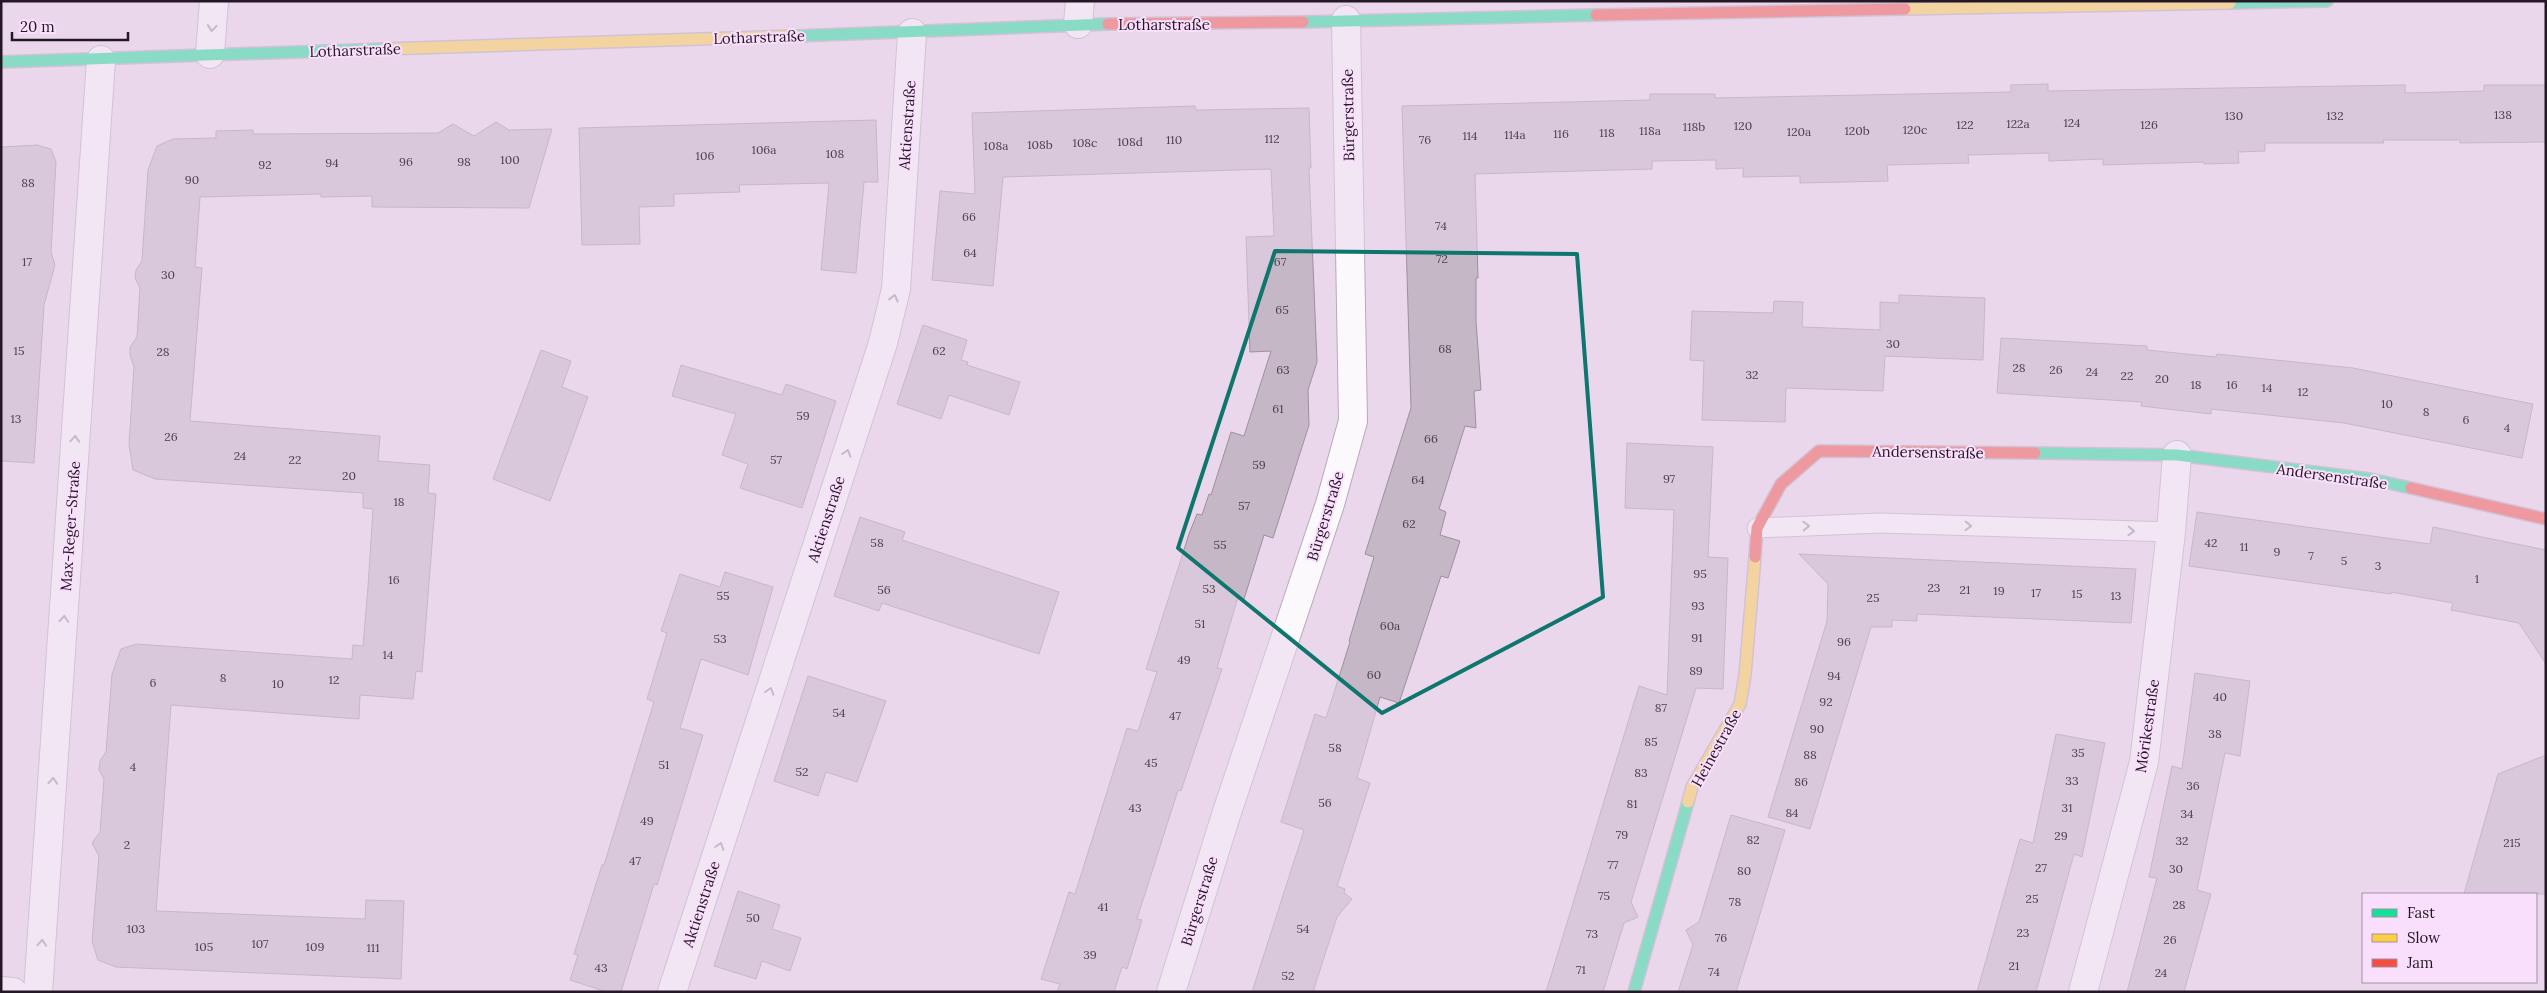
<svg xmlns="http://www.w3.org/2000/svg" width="2547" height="993" font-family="Lora,serif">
	<rect width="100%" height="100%" fill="#ead7ec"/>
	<path fill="#c6b7c7" stroke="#9d8f9e" d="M2048 84V91L2405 85V93L2484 91V85H2546V142L2460 143V140H2383L2384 143H2265V151L2238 152 2239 163 2204 164V162L2103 165V159L2049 161V153L1968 155 1969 163 1887 165 1888 181 1800 183V176L1743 177V168L1716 169V160L1652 161V169L1475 174 1478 278H1476V321L1481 390 1474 391 1476 428 1465 426 1439 509 1446 512 1440 535 1460 541 1448 578 1441 576 1399 703 1380 697 1357 778 1370 783 1337 886 1345 889 1344 893 1352 899 1337 917 1313 992H1252L1304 830 1281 822 1315 714 1326 718 1350 642 1349 641 1374 557 1365 554 1411 408 1402 106 1650 100V94H1715V98L2011 92V85Z
		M1195 106 1196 110 1309 108 1311 168H1309L1317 362 1308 390 1309 425 1273 538 1264 535 1244 599 1238 597 1217 668 1222 669 1181 791 1178 790 1137 919 1142 920 1127 969 1122 967 1114 992H1057L1060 984 1041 979 1069 892 1075 894 1127 728 1138 731 1157 672 1146 669 1189 534 1197 514 1202 515 1209 494 1211 495 1231 432 1244 436 1271 351 1250 352 1246 237 1274 236 1271 169 1003 177 993 286 932 280 940 191 975 194 972 113Z
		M876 120 878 182H864L856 273 821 270 829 183 739 185 740 192 674 194V206L639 207 640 244 582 245 579 128Z
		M496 122 509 130 552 129 529 208 372 207V196L321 197V194L200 197 195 267 202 268 190 421 380 436 378 461 430 465 428 493 436 494 422 672 416 671 413 699 360 695 359 719 171 705 156 911 365 919 366 900 404 901 401 979 116 967 98 960 92 941 99 856 92 843 100 832 104 779 99 770 100 761 106 752 112 674 121 649 136 644 352 659 353 645 363 646 368 587 373 509 363 508V493L155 479 133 470 129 444 134 367 130 355V347L137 337 140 288 135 278 136 270 142 261 148 170 157 146 173 139 216 138V131L253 130V134L438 133 453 124 474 136Z
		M37 145 51 149 56 162 51 252 55 265 44 305 34 463 1 461V147Z
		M1899 295 1985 298 1983 360 1885 356 1883 391 1786 388 1785 422 1702 420 1704 361 1690 360 1692 311 1773 313 1774 301 1803 302 1802 327 1880 330V302L1899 303Z
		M923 325 967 340 961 360 968 362 967 365 1020 382 1009 415 949 395 941 419 897 404Z
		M2001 338 2147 346V350L2216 357 2217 354 2353 368 2533 404 2522 458 2344 423 2211 409V414L2141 406 2142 402 1997 393Z
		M541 350 571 361 562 387 588 397 550 501 493 479Z
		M681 365 782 395 786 384 836 401 802 508 740 488 748 464 722 455 736 414 672 396Z
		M1627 443 1713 447 1708 557 1728 558 1723 689 1696 688 1631 902 1638 917 1624 923 1603 992H1546L1639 686 1667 695 1674 510 1625 508Z
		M2197 512 2430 544 2433 527 2546 550V664L2519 623 2451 610 2453 603 2391 592V594L2189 566Z
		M860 517 905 532 902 540 1059 592 1039 654 882 603 879 611 834 596Z
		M1799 554 2136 569 2131 623 1917 614V621L1892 620V627H1871L1810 829 1768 817 1827 621 1828 584Z
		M725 572 773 587 748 675 701 659 680 728 703 735 657 885 654 884 621 992H607L570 980 578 955 574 954 602 865H604L654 702 647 699 667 633 661 631 680 574 720 587Z
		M2195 673 2250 681 2240 756 2225 753 2197 890 2211 894 2184 992H2127L2157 878 2149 877 2172 766 2182 769Z
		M808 676 886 701 857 782 826 772 818 796 774 781Z
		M2056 734 2105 743 2082 857 2074 854 2036 992H1977L2020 839 2033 843Z
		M2546 755V894H2464L2498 774Z
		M1731 815 1785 830 1757 924 1736 992H1678L1693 945 1686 930 1699 922Z
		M738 891 780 905 772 929 801 938 790 971 762 961 756 979 714 966Z"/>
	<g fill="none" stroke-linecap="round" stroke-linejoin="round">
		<defs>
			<path id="lane" d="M1757 528 1880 523 2171 532"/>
			<path id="street" d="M1078 24 1080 1
				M210 54 214 1
				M1 991 13 992
				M38 992 101 60
				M672 992 883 343 896 289 912 33
				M1171 992 1226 815 1330 504 1353 421 1346 20
				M2083 992 2144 762 2171 532 2177 455"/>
			<path id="fast" d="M2230 3 2327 1
				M1303 22 1596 15
				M796 36 1108 24
				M1 62 384 49
				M2035 453 2177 455 2370 479 2411 488
				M1634 992 1688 802"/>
			<path id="slow" d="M1905 9 2230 3
				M384 49 796 36
				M1688 802 1692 787 1740 704 1745 675 1755 557"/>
			<path id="jam" d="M1596 15 1905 9
				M1108 24 1303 22
				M2411 488 2546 519
				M1755 557 1757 528 1781 484 1819 451 2035 453"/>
		</defs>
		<use href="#lane" stroke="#b7a9b9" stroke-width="21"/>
		<use href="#street" stroke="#b7a9b9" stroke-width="30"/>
		<use href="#fast" stroke="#b7a9b9" stroke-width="14"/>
		<use href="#slow" stroke="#b7a9b9" stroke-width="14"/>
		<use href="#jam" stroke="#b7a9b9" stroke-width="14"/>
		<use href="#lane" stroke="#fcf9fc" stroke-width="19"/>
		<use href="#street" stroke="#fcf9fc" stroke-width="28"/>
		<use href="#fast" stroke="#16e098" stroke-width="11"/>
		<use href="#slow" stroke="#ffcf43" stroke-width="11"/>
		<use href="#jam" stroke="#f24e42" stroke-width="11"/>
	</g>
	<defs><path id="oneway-chevron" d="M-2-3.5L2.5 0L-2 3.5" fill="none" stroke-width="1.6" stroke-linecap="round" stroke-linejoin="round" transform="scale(1.25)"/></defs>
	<g stroke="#9b949b">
		<use href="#oneway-chevron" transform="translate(212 28) rotate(95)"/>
		<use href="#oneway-chevron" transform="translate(894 298) rotate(-76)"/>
		<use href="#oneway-chevron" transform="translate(75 439) rotate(-86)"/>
		<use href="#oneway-chevron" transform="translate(847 453) rotate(-72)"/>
		<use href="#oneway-chevron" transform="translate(1806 526) rotate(-2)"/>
		<use href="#oneway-chevron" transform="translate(1968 526) rotate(2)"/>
		<use href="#oneway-chevron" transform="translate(2131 531) rotate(2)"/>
		<use href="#oneway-chevron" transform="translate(64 619) rotate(-86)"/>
		<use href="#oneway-chevron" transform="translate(770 691) rotate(-72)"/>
		<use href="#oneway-chevron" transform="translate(53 781) rotate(-86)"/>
		<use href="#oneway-chevron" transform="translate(720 846) rotate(-72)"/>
		<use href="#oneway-chevron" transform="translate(42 943) rotate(-86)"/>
	</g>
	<path d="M0 0H2547V993H0ZM1275 251 1577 254 1603 597 1382 713 1178 548Z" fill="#ead7ec" fill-opacity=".55" fill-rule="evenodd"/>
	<path fill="none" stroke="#0f766e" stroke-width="4" stroke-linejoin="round" d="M1275 251 1577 254 1603 597 1382 713 1178 548Z"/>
	<g text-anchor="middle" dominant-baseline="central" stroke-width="4" stroke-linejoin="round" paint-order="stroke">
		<g font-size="12" fill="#4c404e">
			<text x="2503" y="114">138</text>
			<text x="2234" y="115">130</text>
			<text x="2335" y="115">132</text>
			<text x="2072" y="122">124</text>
			<text x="2018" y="123">122a</text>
			<text x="1965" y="124">122</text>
			<text x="2149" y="124">126</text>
			<text x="1743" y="125">120</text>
			<text x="1694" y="126">118b</text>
			<text x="1915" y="129">120c</text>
			<text x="1650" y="130">118a</text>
			<text x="1857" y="130">120b</text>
			<text x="1799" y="131">120a</text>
			<text x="1607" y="132">118</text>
			<text x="1561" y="133">116</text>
			<text x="1515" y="134">114a</text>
			<text x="1470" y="135">114</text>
			<text x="1272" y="138">112</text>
			<text x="1174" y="139">110</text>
			<text x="1425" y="139">76</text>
			<text x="1130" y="141">108d</text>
			<text x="1085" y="142">108c</text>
			<text x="1040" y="144">108b</text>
			<text x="996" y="145">108a</text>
			<text x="764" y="149">106a</text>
			<text x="835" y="153">108</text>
			<text x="705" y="155">106</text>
			<text x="510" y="159">100</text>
			<text x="406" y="161">96</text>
			<text x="464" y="161">98</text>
			<text x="332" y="162">94</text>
			<text x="265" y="164">92</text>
			<text x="192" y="179">90</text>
			<text x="28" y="182">88</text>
			<text x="969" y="216">66</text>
			<text x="1441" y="225">74</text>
			<text x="970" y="252">64</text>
			<text x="1442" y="258">72</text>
			<text x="27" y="261">17</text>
			<text x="1280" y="261">67</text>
			<text x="168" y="274">30</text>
			<text x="1282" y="309">65</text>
			<text x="1893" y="343">30</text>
			<text x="1445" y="348">68</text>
			<text x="19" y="350">15</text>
			<text x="939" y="350">62</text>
			<text x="163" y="351">28</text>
			<text x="2019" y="367">28</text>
			<text x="1283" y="369">63</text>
			<text x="2056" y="369">26</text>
			<text x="2092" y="371">24</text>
			<text x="1752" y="374">32</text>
			<text x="2127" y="375">22</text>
			<text x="2162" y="378">20</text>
			<text x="2196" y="384">18</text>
			<text x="2232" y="384">16</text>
			<text x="2267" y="387">14</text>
			<text x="2303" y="391">12</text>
			<text x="2387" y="403">10</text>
			<text x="1278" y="408">61</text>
			<text x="2426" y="411">8</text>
			<text x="803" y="415">59</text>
			<text x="16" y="418">13</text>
			<text x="2466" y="419">6</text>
			<text x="2507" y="427">4</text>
			<text x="171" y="436">26</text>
			<text x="1431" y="438">66</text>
			<text x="240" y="455">24</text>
			<text x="295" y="459">22</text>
			<text x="776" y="459">57</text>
			<text x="1259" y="464">59</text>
			<text x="349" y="475">20</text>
			<text x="1669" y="478">97</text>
			<text x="1418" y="479">64</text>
			<text x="399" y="501">18</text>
			<text x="1244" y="505">57</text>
			<text x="1409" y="523">62</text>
			<text x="877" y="542">58</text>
			<text x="2211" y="542">42</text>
			<text x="1220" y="544">55</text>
			<text x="2244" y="546">11</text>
			<text x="2277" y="551">9</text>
			<text x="2311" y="555">7</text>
			<text x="2344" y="560">5</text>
			<text x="2378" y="565">3</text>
			<text x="1700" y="573">95</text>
			<text x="2477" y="578">1</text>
			<text x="394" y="579">16</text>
			<text x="1934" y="587">23</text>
			<text x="1209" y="588">53</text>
			<text x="884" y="589">56</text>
			<text x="1965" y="589">21</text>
			<text x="1999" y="590">19</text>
			<text x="2036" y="592">17</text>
			<text x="2077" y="593">15</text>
			<text x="723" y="595">55</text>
			<text x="2116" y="595">13</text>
			<text x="1873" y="597">25</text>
			<text x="1698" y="605">93</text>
			<text x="1200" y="623">51</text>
			<text x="1390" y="625">60a</text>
			<text x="1697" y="637">91</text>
			<text x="720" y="638">53</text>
			<text x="1844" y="641">96</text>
			<text x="388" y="654">14</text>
			<text x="1184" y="659">49</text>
			<text x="1696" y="670">89</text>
			<text x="1374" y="674">60</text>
			<text x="1834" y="675">94</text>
			<text x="223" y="677">8</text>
			<text x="334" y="679">12</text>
			<text x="153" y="682">6</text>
			<text x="278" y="683">10</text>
			<text x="2220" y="696">40</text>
			<text x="1826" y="701">92</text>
			<text x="1661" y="707">87</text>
			<text x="839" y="712">54</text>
			<text x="1175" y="715">47</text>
			<text x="1817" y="728">90</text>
			<text x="2215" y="733">38</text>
			<text x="1651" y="741">85</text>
			<text x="1335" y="747">58</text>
			<text x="2078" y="752">35</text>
			<text x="1810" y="754">88</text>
			<text x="1151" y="762">45</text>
			<text x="664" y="764">51</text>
			<text x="133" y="766">4</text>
			<text x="802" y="771">52</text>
			<text x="1641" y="772">83</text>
			<text x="2072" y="780">33</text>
			<text x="1801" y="781">86</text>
			<text x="2193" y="785">36</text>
			<text x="1325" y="802">56</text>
			<text x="1632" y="803">81</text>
			<text x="1135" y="807">43</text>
			<text x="2067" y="807">31</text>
			<text x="1792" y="812">84</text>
			<text x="2187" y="813">34</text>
			<text x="647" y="820">49</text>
			<text x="1622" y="834">79</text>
			<text x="2061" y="835">29</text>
			<text x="1753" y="839">82</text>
			<text x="2182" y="840">32</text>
			<text x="2512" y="842">215</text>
			<text x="127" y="844">2</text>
			<text x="635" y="860">47</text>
			<text x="1613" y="864">77</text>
			<text x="2041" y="867">27</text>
			<text x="2176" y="868">30</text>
			<text x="1744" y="870">80</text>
			<text x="1604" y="895">75</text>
			<text x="2032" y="898">25</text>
			<text x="1735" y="901">78</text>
			<text x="2179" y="904">28</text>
			<text x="1103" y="906">41</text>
			<text x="753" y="917">50</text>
			<text x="136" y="928">103</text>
			<text x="1303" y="928">54</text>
			<text x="2023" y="932">23</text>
			<text x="1592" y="933">73</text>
			<text x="1721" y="937">76</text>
			<text x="2170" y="939">26</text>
			<text x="260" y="943">107</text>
			<text x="204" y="946">105</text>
			<text x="315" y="946">109</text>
			<text x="373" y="947">111</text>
			<text x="1090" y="954">39</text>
			<text x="2014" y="965">21</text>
			<text x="601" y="967">43</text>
			<text x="1581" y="969">71</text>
			<text x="1714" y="971">74</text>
			<text x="2161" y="972">24</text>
			<text x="1288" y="975">52</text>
		</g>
		<g font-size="15" fill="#241825" stroke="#fadffd">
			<text x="1164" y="24">Lotharstraße</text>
			<text transform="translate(759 37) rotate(-2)">Lotharstraße</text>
			<text transform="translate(355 50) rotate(-2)">Lotharstraße</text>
			<text transform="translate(1348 115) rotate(-91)">Bürgerstraße</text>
			<text transform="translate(907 125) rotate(-86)">Aktienstraße</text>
			<text transform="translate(1928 452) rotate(1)">Andersenstraße</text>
			<text transform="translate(2332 476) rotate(8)">Andersenstraße</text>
			<text transform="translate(1325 516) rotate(-73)">Bürgerstraße</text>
			<text transform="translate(826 519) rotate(-72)">Aktienstraße</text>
			<text transform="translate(70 526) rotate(-86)">Max-Reger-Straße</text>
			<text transform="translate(2147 726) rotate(-82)">Mörikestraße</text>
			<text transform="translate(1716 748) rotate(-61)">Heinestraße</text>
			<text transform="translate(1199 901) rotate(-73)">Bürgerstraße</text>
			<text transform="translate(701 904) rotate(-72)">Aktienstraße</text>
		</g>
	</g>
	<rect width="2547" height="993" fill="none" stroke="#241825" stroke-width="5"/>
	<rect x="2362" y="893" width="175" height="90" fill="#fadffd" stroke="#a48fa7"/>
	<rect x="2372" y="909" width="25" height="8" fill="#16e098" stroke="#a48fa7"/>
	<text x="2407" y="918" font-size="15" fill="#241825">Fast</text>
	<rect x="2372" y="934" width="25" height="8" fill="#ffcf43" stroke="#a48fa7"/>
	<text x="2407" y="943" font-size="15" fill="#241825">Slow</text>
	<rect x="2372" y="959" width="25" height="8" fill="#f24e42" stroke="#a48fa7"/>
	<text x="2407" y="968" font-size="15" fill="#241825">Jam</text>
	<path d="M12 32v8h116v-8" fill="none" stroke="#241825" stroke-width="2.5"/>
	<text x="20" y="32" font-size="15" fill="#241825" stroke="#fadffd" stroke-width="4" paint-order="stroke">20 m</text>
</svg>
